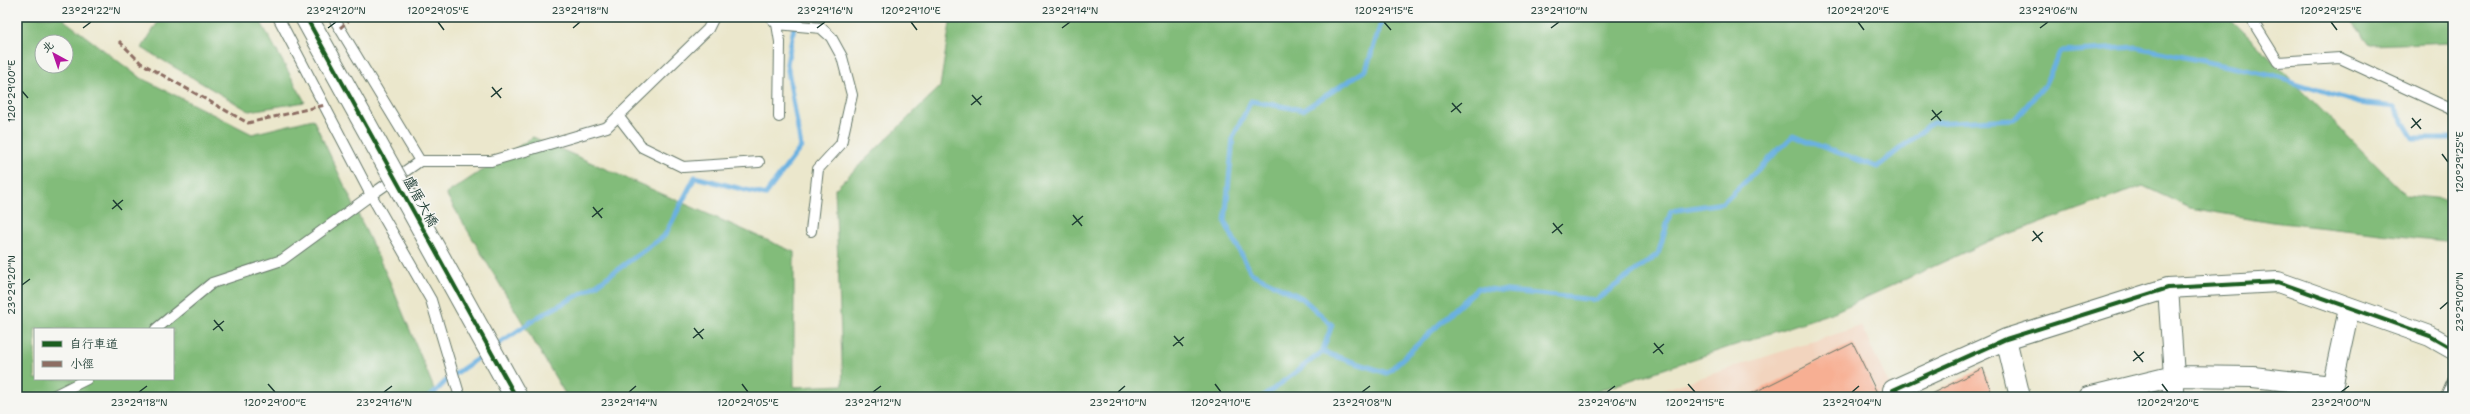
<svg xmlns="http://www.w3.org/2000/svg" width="2470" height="414" font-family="'Shantell Sans','LXGW WenKai TC',sans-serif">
	<rect width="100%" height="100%" fill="#f6f6f2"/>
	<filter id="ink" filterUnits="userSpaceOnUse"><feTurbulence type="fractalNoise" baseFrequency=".025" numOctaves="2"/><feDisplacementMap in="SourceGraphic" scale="8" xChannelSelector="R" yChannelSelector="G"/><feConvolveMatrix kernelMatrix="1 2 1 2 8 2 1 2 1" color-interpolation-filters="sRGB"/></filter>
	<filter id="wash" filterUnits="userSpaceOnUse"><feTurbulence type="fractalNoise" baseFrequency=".012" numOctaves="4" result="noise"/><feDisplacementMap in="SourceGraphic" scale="16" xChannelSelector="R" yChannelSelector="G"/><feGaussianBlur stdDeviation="0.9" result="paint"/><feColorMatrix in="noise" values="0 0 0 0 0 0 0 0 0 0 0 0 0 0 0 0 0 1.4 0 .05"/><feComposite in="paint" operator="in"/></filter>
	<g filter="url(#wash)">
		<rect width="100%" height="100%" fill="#ebe7cc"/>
		<path fill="#f2d4be" d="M1861 326 1895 397H1641Z"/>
		<path fill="#82bc7a" stroke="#507c57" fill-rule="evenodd" d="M17 17H66L64 20 139 77 252 134 313 119 391 284 437 396 17 397ZM42 42H66V66H42ZM35 329H173V379H35Z
			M161 17H258L305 102 249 111 142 48Z
			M951 17H2229L2407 196 2453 201V242L2272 222 2190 208 2143 186 1989 241 1834 312 1580 397H567L446 194 533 137 794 252V387L843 385 835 189 940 87Z
			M2349 17H2453V42L2370 45Z"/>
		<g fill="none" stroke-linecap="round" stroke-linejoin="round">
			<path stroke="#6ab1e1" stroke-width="5" d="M494 347 538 317 595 286 665 235 695 177 765 195 801 147 787 64 796 17
				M1322 352 1332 325 1302 298 1251 273 1225 222 1233 137 1251 101 1303 110 1366 70 1383 17
				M430 397 449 378 486 353
				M1263 397 1322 352 1387 373 1478 288 1596 300 1658 254 1671 211 1723 203 1793 136 1877 167 1932 123 2015 119 2044 86 2060 52 2137 47 2273 76 2359 103 2394 107 2413 138H2453"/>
		</g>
		<g id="blocks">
			<path fill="#f7af93" d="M1853 343 1879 397H1745Z
				M1983 368 1993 397H1925Z"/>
		</g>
	</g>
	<g filter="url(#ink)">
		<use href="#blocks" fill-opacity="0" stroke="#667869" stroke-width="1"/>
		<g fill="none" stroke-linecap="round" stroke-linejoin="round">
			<defs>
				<path id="service" d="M333 17 420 161
					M770 17 777 24 780 42 779 117
					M2250 17 2278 62 2340 58 2453 110
					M777 24 821 28 831 37 842 57 852 95 841 144 818 169 811 231
					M618 116 642 147 683 167 759 162
					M156 329 212 283 282 260 371 195 278 17
					M51 397 87 379
					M460 397 431 300 371 195 420 161H491L607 127 708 29 714 17
					M2446 397 2453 381"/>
				<path id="minor" d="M2168 288 2174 376V397
					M2006 339 2020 397
					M1893 390 2006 339 2168 288 2278 282 2430 336 2453 349
					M2088 397 2174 376 2253 377 2332 386
					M2330 397 2349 309"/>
			</defs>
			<use href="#service" stroke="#667869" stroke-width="12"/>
			<use href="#minor" stroke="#667869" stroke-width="22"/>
			<use href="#service" stroke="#fff" stroke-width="10"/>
			<use href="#minor" stroke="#fff" stroke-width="20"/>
			<defs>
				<path id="tertiary-bridge" d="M306 17 516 397"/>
			</defs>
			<use href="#tertiary-bridge" stroke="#667869" stroke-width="24" stroke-linecap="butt"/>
			<use href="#tertiary-bridge" stroke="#fff" stroke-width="22"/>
			<path stroke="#8d6e63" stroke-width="3" stroke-dasharray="6 3" stroke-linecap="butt" d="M340 28 353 17
				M119 41 141 63 248 123 325 105"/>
			<defs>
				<path id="cycleway" d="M306 17 516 397
					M1893 390 2006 339 2168 288 2278 282 2430 336 2453 349"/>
			</defs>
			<use href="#cycleway" stroke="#f6f6f2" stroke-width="6"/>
			<use href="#cycleway" stroke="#1b5e20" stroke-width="4"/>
		</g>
	</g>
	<path fill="none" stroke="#1f3d34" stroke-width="1.5" d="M438 22 444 30M911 22 917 30M1384 22 1391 30M1858 22 1864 30M2331 22 2337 30M83 28 91 22M328 28 336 22M573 28 580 22M817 28 825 22M1062 28 1070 22M1551 28 1559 22M2040 28 2048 22M492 87 501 98M22 91 28 98M972 95 981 105M491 97 502 88M1452 103 1461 113M971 105 982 96M1932 110 1941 121M1451 112 1462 103M2412 118 2421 129M1931 120 1942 111M2411 128 2421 119M2442 154 2448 162M113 200 122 210M593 207 602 218M112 209 123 200M1073 215 1082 226M592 217 603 208M1553 223 1562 234M1072 225 1083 216M2033 231 2042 242M1552 233 1563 224M2032 241 2043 232M22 285 30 279M2440 309 2448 302M214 320 223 331M694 328 703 339M213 330 224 321M1174 336 1183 346M693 338 704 329M1654 343 1663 354M1173 346 1184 337M2134 351 2143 362M1653 353 1664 344M2133 361 2144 352M268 384 275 392M742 384 748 392M1215 384 1221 392M1688 384 1695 392M2162 384 2168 392M139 392 147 386M384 392 392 386M629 392 636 386M873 392 881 386M1118 392 1125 386M1362 392 1370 386M1607 392 1615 386M1852 392 1859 386M2341 392 2349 386"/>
	<g text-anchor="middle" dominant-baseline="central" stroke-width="3" stroke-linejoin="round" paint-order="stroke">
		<g font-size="14" fill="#1f3d34" stroke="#f6f6f2">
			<text transform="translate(421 201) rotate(61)">盧厝大橋</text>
		</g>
	</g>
	<rect width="2470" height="414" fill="none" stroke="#f6f6f2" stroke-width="44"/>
	<rect x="34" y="328" width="140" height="52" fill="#f6f6f2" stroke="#a0aca6"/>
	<rect x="42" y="341" width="20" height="6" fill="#1b5e20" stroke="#a0aca6"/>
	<text x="70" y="348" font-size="12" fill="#1f3d34">自行車道</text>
	<rect x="42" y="361" width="20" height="6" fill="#8d6e63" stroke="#a0aca6"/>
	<text x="70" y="368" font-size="12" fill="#1f3d34">小徑</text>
	<g transform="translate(54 54) rotate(320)"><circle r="19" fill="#f6f6f2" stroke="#a0aca6"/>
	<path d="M0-3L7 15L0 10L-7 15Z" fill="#b5179e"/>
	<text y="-6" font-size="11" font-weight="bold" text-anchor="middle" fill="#1f3d34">北</text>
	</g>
	<rect x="22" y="22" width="2426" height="370" fill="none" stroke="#1f3d34" stroke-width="1.5"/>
	<g font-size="10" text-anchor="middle" fill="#1f3d34">
		<text x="91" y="14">23°29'22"N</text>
		<text x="336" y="14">23°29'20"N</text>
		<text x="438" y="14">120°29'05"E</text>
		<text x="580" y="14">23°29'18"N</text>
		<text x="825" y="14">23°29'16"N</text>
		<text x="911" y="14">120°29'10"E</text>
		<text x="1070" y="14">23°29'14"N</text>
		<text x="1384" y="14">120°29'15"E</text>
		<text x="1559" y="14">23°29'10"N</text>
		<text x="1858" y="14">120°29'20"E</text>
		<text x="2048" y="14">23°29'06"N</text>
		<text x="2331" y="14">120°29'25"E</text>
		<text transform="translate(11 91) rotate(-90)" y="4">120°29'00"E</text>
		<text transform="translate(2459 162) rotate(-90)" y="4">120°29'25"E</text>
		<text transform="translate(11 285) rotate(-90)" y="4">23°29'20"N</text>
		<text transform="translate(2459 302) rotate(-90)" y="4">23°29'00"N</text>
		<text x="139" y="406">23°29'18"N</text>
		<text x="275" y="406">120°29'00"E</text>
		<text x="384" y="406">23°29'16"N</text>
		<text x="629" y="406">23°29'14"N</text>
		<text x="748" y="406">120°29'05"E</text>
		<text x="873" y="406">23°29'12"N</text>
		<text x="1118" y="406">23°29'10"N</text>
		<text x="1221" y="406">120°29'10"E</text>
		<text x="1362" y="406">23°29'08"N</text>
		<text x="1607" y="406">23°29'06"N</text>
		<text x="1695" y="406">120°29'15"E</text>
		<text x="1852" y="406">23°29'04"N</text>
		<text x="2168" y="406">120°29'20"E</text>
		<text x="2341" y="406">23°29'00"N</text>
	</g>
</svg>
